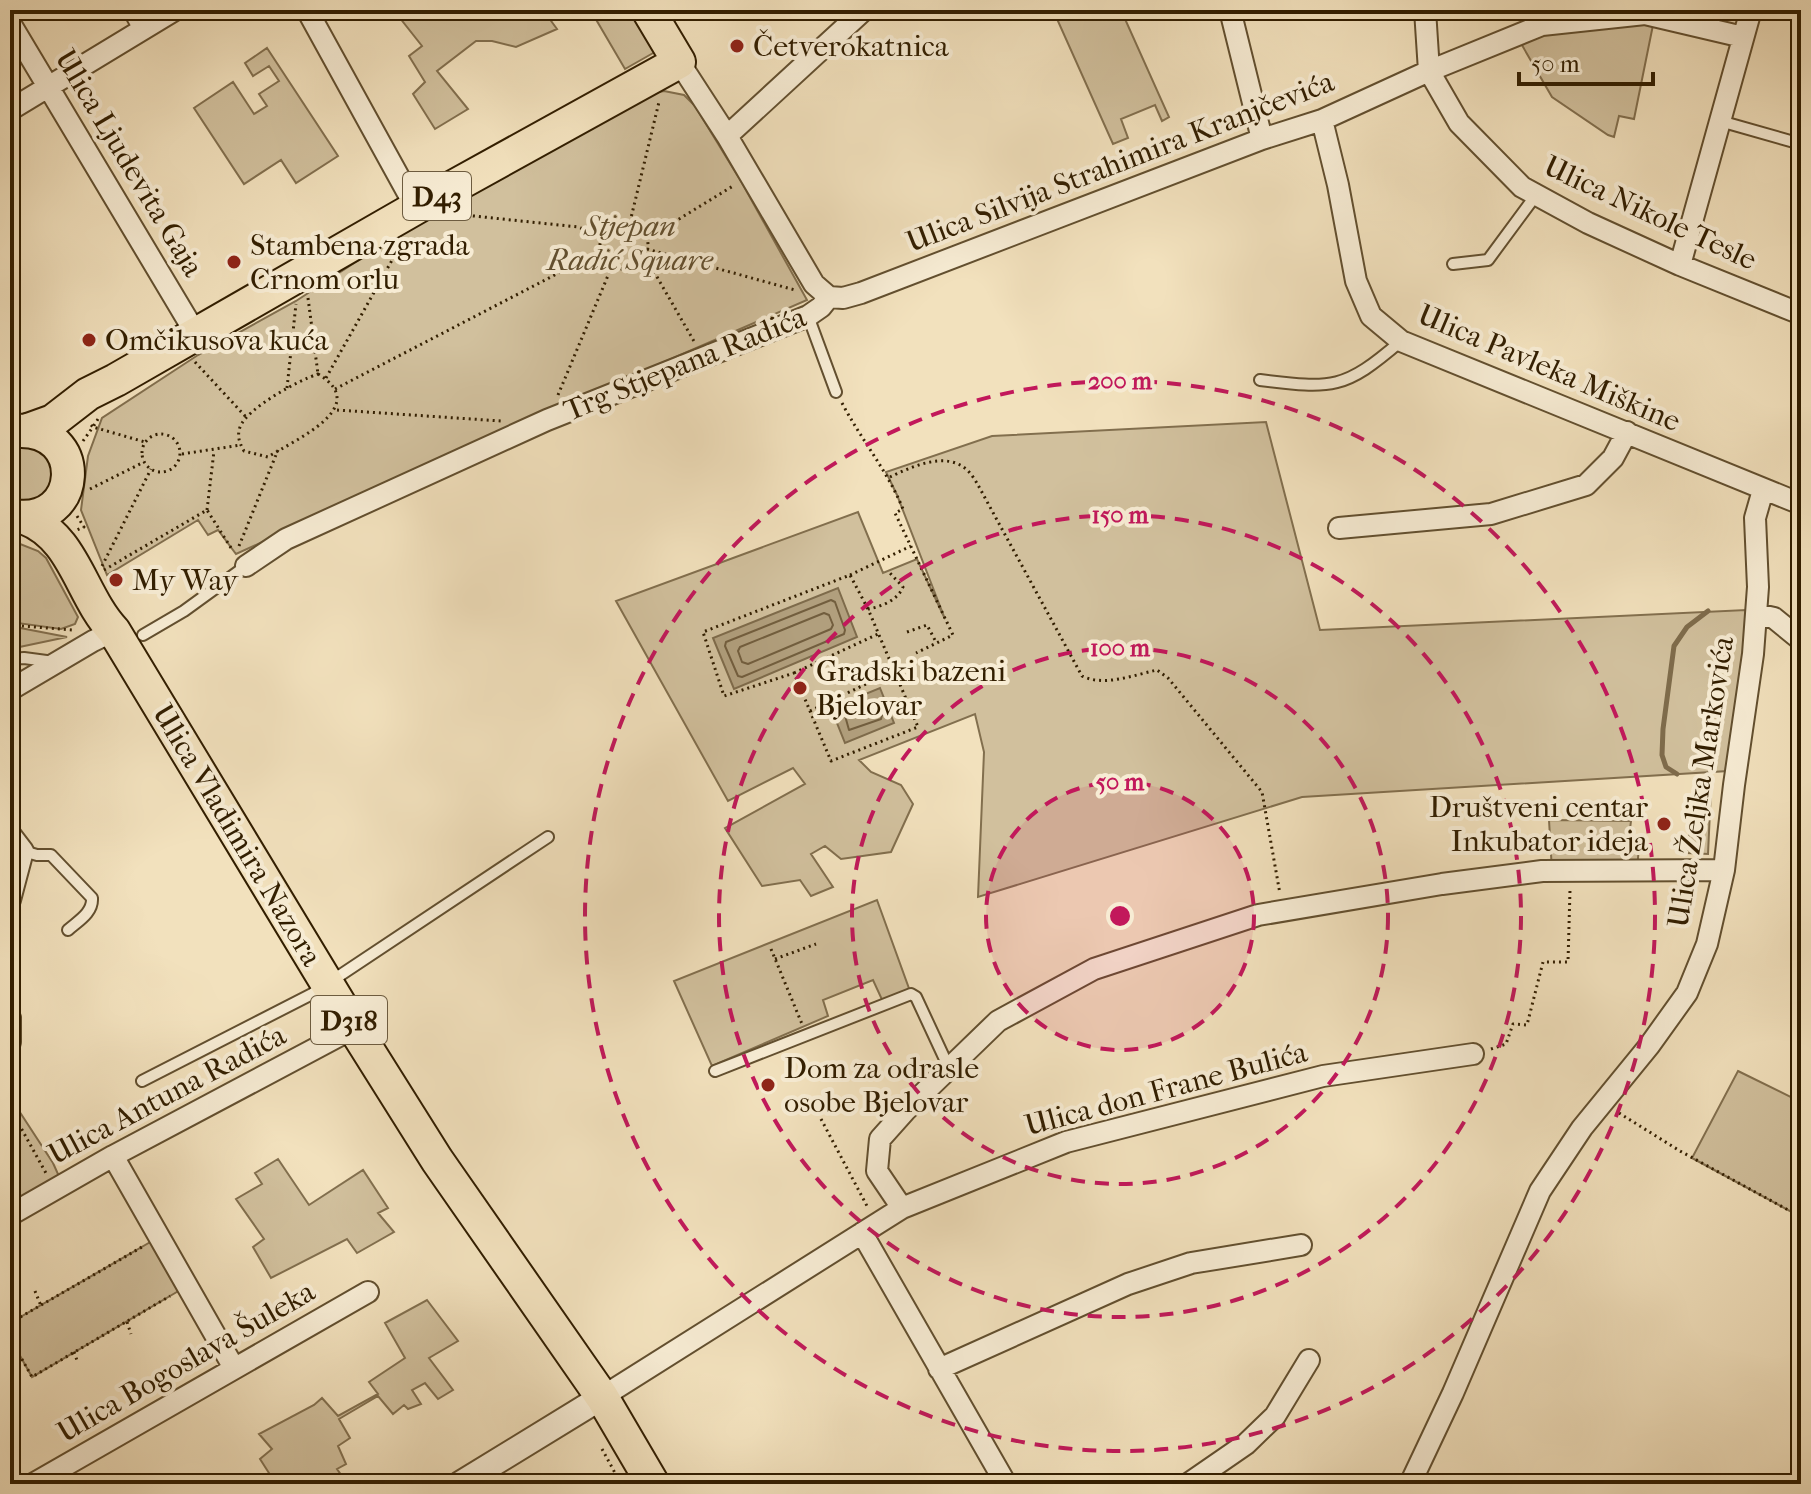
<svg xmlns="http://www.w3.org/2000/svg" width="1811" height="1494" font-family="'IM FELL French Canon',serif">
	<rect width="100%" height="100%" fill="#f2e1bd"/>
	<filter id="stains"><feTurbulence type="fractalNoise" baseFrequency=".0025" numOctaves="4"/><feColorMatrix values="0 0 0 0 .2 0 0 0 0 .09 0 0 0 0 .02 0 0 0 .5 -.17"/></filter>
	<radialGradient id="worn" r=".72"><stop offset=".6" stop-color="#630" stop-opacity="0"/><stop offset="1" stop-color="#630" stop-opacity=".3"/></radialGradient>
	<path fill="#d1c09d" stroke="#826f4e" stroke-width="2" d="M401 10H543L557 29 516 47 492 41H476L437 71 468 109 435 129 413 94 425 82 409 56 422 46 396 13Z
		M604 10H648L669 44 625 69 594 16Z
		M1053 10H1121L1169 117 1162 121 1155 105 1121 119 1128 138 1113 144Z
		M1629 19 1653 25 1634 119 1619 116 1614 137 1608 135 1552 97 1519 40 1588 23Z
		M267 48 338 156 296 183 281 160 244 184 194 108 233 82 254 114 267 106 259 94 279 81 269 66 253 76 245 63Z
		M664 91 684 95 695 106 742 183 807 300 528 421 236 554 218 530 208 535 198 520 107 575 81 510 88 456 102 418 198 355 296 301 397 235 650 94Z
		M1266 422 1320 630 1746 610 1745 655 1728 771 1302 797 978 897 984 752 975 714 859 760 871 772 901 785 913 804 891 852 841 859 825 846 811 854 833 887 811 896 800 880 762 886 725 828 805 784 793 768 728 801 616 601 858 512 883 573 917 559 945 619 897 495 886 472 992 436Z
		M13 445 43 448 57 476 41 501H10V447Z
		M10 540 38 551 46 558 78 617 75 624 61 629 10 622Z
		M10 626 67 637 10 649Z
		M1694 788 1711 789 1708 854 1687 853Z
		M1549 820 1631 821 1628 845 1639 847 1637 869 1552 871Z
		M877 900 911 994 884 1004 873 980 823 1000 828 1016 712 1066 674 981Z
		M1738 1071 1801 1102V1217L1692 1158Z
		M10 1097 53 1163 63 1185 10 1215Z
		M278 1159 309 1205 363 1170 388 1208 378 1213 394 1232 357 1253 347 1239 271 1278 253 1247 264 1239 236 1199 262 1184 255 1173Z
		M159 1237 187 1286 32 1377 10 1338V1323Z
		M427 1300 458 1341 429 1358 453 1390 438 1399 425 1383 412 1390 421 1404 408 1409 404 1405 393 1414 378 1396 339 1419 350 1438 338 1446 346 1464 337 1469 344 1479 336 1484H276L260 1459 272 1449 259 1434 314 1405 322 1398 338 1416 378 1394 369 1382 405 1358 385 1323Z"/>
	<path fill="#b19f7d" stroke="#7e6b4b" stroke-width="2" d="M838 588 857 637 734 689 713 638Z
		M880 688 894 723 845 743 831 708Z"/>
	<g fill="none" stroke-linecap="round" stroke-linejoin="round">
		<path stroke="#725e3e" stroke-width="2" d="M831 600 835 602 845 630 844 634 742 677 738 676 725 646 726 642Z
			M824 613 829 615 833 625 831 629 748 664 742 662 738 651 740 647Z
			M874 700 882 715 881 719 849 730 844 712Z"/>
		<path stroke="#7e6b4b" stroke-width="5" d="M1677 774 1666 767 1662 755 1663 729 1674 646 1687 627 1708 611"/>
		<defs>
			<path id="service" d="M128 10 139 30
				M1720 121 1801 144
				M1453 264 1488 260 1536 195
				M808 316 836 392
				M1260 380C1333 389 1344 390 1401 341
				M143 635 184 611 246 566
				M10 659 24 658 54 662
				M23 851 37 855H51L92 898C93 913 78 921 68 930
				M715 1071 911 994 916 997 949 1068
				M142 1081 312 994 548 837"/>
			<path id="minor" d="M307 10 416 208
				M1230 10 1262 139
				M1425 10 1429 71 1459 123 1522 187 1588 223 1680 265 1801 314
				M10 23 196 334
				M679 62 727 136 814 284 829 297
				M10 110 175 10
				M1322 120 1338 185 1356 281 1371 316 1401 341 1801 504
				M727 136 864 10
				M1680 265 1751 10
				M829 297 843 298 861 293 1262 139 1322 120 1429 71 1542 25 1645 14 1743 37
				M1339 528 1491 514 1586 485 1613 458 1627 432
				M246 566 286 539 547 420 808 316 821 307 829 297
				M1756 614 1774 618 1801 640
				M10 690 93 641 114 631
				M10 834 23 851 10 900
				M10 1018V1042
				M113 1156 234 1368
				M902 1208 877 1171 880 1139 905 1111 998 1021 1094 969 1258 915 1442 884 1542 871 1724 870
				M10 1215 113 1156 354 1028
				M862 1233 1006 1484
				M939 1369 1128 1284 1191 1263 1301 1245
				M602 1397 902 1208 1066 1142 1323 1076 1473 1054
				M33 1484 368 1292
				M1188 1484 1246 1444 1275 1416 1309 1360
				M1410 1484 1453 1393 1540 1191 1582 1128 1649 1046 1687 993 1707 944 1724 870 1734 785 1753 654 1758 587 1755 518 1763 490"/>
			<path id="tertiary" d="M460 1484 602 1397"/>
			<path id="primary" d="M28 430 53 421 88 394 116 380 433 198 679 62 648 10
				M13 516C83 527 88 427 17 431
				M25 518C75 537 80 595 114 631L354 1028 437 1160 602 1397 653 1484"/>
		</defs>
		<use href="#service" stroke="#624f2f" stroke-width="14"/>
		<use href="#minor" stroke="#624f2f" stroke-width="24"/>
		<use href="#tertiary" stroke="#624f2f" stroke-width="28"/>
		<use href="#primary" stroke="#321e00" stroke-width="36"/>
		<path stroke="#321e00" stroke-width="3" stroke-dasharray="2 4" stroke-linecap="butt" d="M455 214 578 227 602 236
			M600 245a24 24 0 1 1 48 0a24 24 0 1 1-48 0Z
			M630 222 659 102
			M589 232 601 241
			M648 238 733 186
			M647 249 795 290
			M645 256 695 343
			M308 298 318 374
			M195 362 246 417
			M318 374C373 407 294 440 268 457L244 451C239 442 237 436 240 427 247 408 299 380 318 374Z
			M326 378 400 246
			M287 388 296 304
			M335 389 601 251
			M558 395 612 266
			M842 403C862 441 887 470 903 509L895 513 953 635 916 653
			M337 410 501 421
			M98 419 93 427 145 442
			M142 453a19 19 0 1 1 38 0a19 19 0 1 1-38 0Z
			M83 441 93 427 91 425
			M182 454 241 445
			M890 477C911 467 945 451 966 469 971 473 975 480 978 485L1082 676C1104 687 1134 675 1157 670L1168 678 1262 792 1280 894
			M90 489 144 462
			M207 510 214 451
			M77 516 84 527 77 530
			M239 546 278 450
			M102 566 151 469
			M104 570 207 510 233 551
			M850 575 911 546
			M868 609 850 575 703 632 724 696 794 673 831 761 918 727 868 609C881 607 898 600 903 587L888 571
			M10 625 72 630
			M907 632 927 625 936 642
			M794 673 878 634
			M810 711 893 671
			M771 949 802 1024
			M775 959 816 944
			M1491 1049 1506 1044 1513 1024 1527 1025 1543 962H1568L1570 890
			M10 1108 47 1175
			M1619 1113 1680 1151 1801 1217
			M821 1119 867 1206
			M35 1291 41 1306
			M127 1322 131 1334
			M10 1323 142 1247
			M10 1338 32 1377 170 1296
			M74 1352 78 1363
			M602 1449 621 1484
			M611 1484 619 1480"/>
		<use href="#service" stroke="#f7ecd4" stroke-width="10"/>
		<use href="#minor" stroke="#f7ecd4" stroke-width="20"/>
		<use href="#tertiary" stroke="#f7ecd4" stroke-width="24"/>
		<use href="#primary" stroke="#f2e1bd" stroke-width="32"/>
	</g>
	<circle cx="1120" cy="916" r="134" fill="#c2185b" fill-opacity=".12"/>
	<g fill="none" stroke="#c2185b" stroke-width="4" stroke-dasharray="14 10">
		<circle cx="1120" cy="916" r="134"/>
		<circle cx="1120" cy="916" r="268"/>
		<circle cx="1120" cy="916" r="401"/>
		<circle cx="1120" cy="916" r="535"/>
	</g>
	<g fill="#8f2418" stroke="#f7ecd4" stroke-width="3">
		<circle cx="737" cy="46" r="8"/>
		<circle cx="234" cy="262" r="8"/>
		<circle cx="89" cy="340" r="8"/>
		<circle cx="116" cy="580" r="8"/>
		<circle cx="800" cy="688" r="8"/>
		<circle cx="1664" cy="824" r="8"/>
		<circle cx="768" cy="1085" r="8"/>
	</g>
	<g text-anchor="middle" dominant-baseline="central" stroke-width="8" stroke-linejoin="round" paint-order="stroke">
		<g fill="#f7ecd4" stroke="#6d5c40" stroke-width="2">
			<rect x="403" y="172" width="68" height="48" rx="6"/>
			<rect x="311" y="996" width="76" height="48" rx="6"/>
		</g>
		<g font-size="28" font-weight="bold" fill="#321e00">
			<text x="437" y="196">D43</text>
			<text x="349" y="1020">D318</text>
		</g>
		<g font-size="30" fill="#321e00" stroke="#f7ecd4" text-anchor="start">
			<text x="753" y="46">Četverokatnica</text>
			<text x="250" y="245">Stambena zgrada<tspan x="250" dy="34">Crnom orlu</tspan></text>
			<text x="105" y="340">Omčikusova kuća</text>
			<text x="132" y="580">My Way</text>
			<text x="816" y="671">Gradski bazeni<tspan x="816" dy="34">Bjelovar</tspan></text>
			<text x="1648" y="807" text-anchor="end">Društveni centar<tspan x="1648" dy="34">Inkubator ideja</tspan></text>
			<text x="784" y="1068">Dom za odrasle<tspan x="784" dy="34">osobe Bjelovar</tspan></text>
		</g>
		<g font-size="30" fill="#321e00" stroke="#f7ecd4">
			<text transform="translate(1120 162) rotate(-21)">Ulica Silvija Strahimira Kranjčevića</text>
			<text transform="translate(129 163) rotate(59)">Ulica Ljudevita Gaja</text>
			<text transform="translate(1650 213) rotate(25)">Ulica Nikole Tesle</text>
			<text transform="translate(685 364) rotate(-22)">Trg Stjepana Radića</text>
			<text transform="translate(1549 368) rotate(23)">Ulica Pavleka Miškine</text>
			<text transform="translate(1701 782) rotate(-81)">Ulica Željka Markovića</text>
			<text transform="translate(237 835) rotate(59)">Ulica Vladimira Nazora</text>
			<text transform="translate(1166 1089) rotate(-15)">Ulica don Frane Bulića</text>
			<text transform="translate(167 1095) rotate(-28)">Ulica Antuna Radića</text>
			<text transform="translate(186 1362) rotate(-30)">Ulica Bogoslava Šuleka</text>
		</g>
		<g font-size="30" font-style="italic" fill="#624f2f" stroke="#f7ecd4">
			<text x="630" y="226">Stjepan<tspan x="630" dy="34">Radić Square</tspan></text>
		</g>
	</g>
	<circle cx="1120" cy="916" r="12" fill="#c2185b" stroke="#f7ecd4" stroke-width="4"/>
	<g font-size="24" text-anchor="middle" font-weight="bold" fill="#c2185b" stroke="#f7ecd4" stroke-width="8" stroke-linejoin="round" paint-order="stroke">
		<text x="1120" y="389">200 m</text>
		<text x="1120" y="523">150 m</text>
		<text x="1120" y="656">100 m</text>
		<text x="1120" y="790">50 m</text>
	</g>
	<rect width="1811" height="1494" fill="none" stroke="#f2e1bd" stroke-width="40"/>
	<rect x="12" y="12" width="1787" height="1470" fill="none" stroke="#321e00" stroke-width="4"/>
	<rect x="20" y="20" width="1771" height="1454" fill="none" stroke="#321e00" stroke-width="2"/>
	<path d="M1519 72v12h134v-12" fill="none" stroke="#321e00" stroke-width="4"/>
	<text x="1531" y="72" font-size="24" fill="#321e00" stroke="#f7ecd4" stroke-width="6" paint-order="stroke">50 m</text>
	<rect width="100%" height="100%" filter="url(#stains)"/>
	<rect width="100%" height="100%" fill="url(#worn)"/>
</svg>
